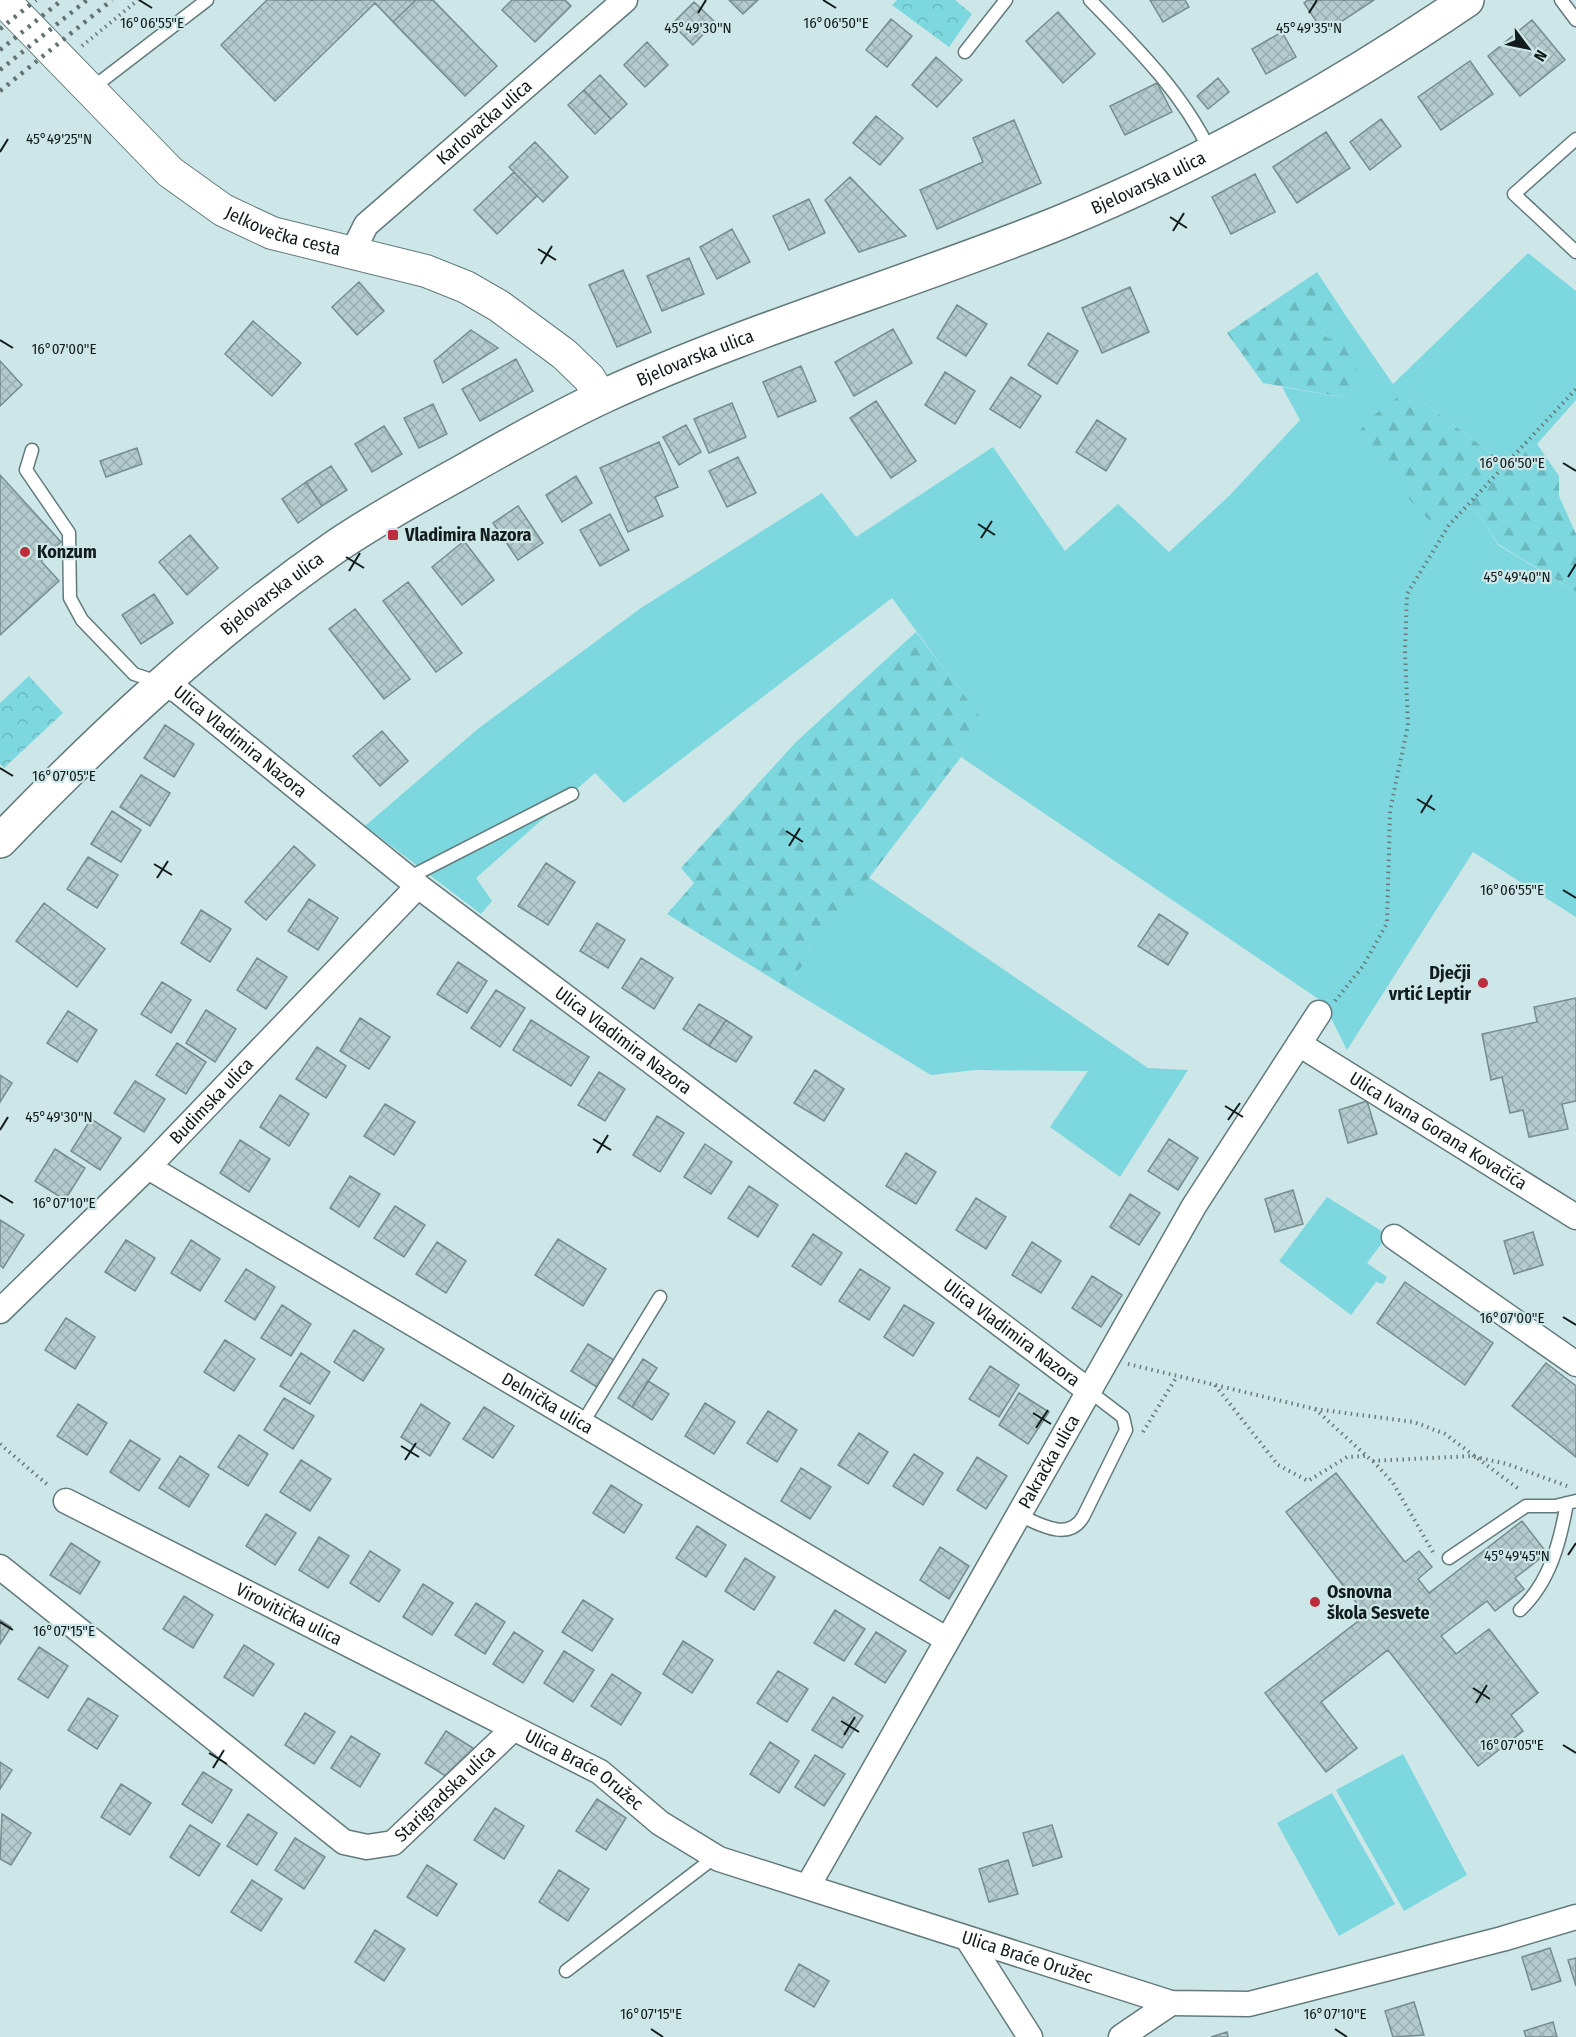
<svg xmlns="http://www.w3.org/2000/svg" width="1576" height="2037" font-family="'Fira Sans Condensed',sans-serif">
	<defs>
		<pattern id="forest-firs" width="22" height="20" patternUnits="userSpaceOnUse" patternTransform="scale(1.5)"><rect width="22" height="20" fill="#7cd8de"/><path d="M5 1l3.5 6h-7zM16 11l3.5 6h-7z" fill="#6ab9be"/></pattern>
		<pattern id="park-crowns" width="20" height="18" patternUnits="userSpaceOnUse" patternTransform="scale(1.5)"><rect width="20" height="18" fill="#7cd8de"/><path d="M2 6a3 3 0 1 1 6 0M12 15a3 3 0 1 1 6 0" fill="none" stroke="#6ab9be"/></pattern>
		<pattern id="building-cross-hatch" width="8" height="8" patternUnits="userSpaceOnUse" patternTransform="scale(1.5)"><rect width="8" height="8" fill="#b3cbcd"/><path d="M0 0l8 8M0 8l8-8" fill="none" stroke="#99aeaf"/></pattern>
	</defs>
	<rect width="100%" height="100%" fill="#cde6e8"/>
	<path fill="#7cd8de" d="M1528 253 1576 291V400L1537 444 1500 460 1407 390 1457 503 1478 513 1498 545 1576 592V917L1473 852 1347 1050 1323 1002 961 757 978 715 892 598 624 803 595 773 476 878 492 901 481 914 365 826 479 728 641 608 822 493 856 537 993 447 1065 551 1118 504 1169 552 1230 495 1300 420 1282 387 1348 398 1324 336 1346 316 1393 384Z
		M868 877 1148 1068 1188 1070 1120 1177 1050 1127 1088 1071 975 1070 931 1075 786 987Z
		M1327 1197 1388 1235 1367 1263 1387 1277 1383 1284 1376 1282 1351 1315 1279 1261Z
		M1403 1754 1467 1875 1404 1911 1336 1790Z
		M1332 1793 1395 1904 1339 1936 1277 1823Z"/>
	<path fill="url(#forest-firs)" d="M1317 272 1346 316 1324 336 1362 352 1348 398 1263 383 1227 333Z
		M1407 390 1500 460 1537 444 1559 476V496L1576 534V592L1498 544 1478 513 1457 503 1430 521 1354 441 1366 421Z
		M916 632 979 715 961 757 786 987 667 914 694 883 681 868 796 742Z"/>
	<path fill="url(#park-crowns)" d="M897 0H955L972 14 949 47 892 5Z
		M29 676 63 713 4 768 0 764V703Z"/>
	<path fill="url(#building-cross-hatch)" stroke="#768d8f" stroke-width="1.5" d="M267 0H416L393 22 375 3 275 101 221 45Z
		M416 0H433L497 66 465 96 393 22Z
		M512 0H565L571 6 535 42 502 10Z
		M729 0H758L743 14Z
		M1150 0H1185L1189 7 1163 22Z
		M1308 0H1374L1324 33 1304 3Z
		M694 2 715 22 693 45 672 24Z
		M1058 12 1095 54 1063 83 1026 41Z
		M891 19 912 36 887 67 866 50Z
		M1532 20 1565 60 1520 96 1488 56Z
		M1282 32 1296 57 1266 74 1252 49Z
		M647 42 668 65 645 87 624 65Z
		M936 57 962 80 937 107 912 85Z
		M1470 61 1493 94 1441 130 1418 97Z
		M600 75 627 104 611 119 584 90Z
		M1218 78 1229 92 1208 109 1197 96Z
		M1157 83 1172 112 1125 135 1110 106Z
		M584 90 611 119 595 134 568 105Z
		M876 116 903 138 880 165 853 143Z
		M1381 119 1401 146 1370 170 1350 142Z
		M1014 120 1041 183 937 229 920 190 983 162 973 138Z
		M1326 132 1350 168 1297 203 1273 167Z
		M535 142 568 177 543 202 509 167Z
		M514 172 537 196 497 234 474 210Z
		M1255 174 1275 212 1231 234 1212 197Z
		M850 177 906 236 859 252 825 200Z
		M809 199 825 233 789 250 773 216Z
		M732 229 750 262 717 279 700 247Z
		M689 258 704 294 662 311 647 276Z
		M623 270 651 332 617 347 589 285Z
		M359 282 384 311 357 335 332 307Z
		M1130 287 1149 332 1102 353 1082 308Z
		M957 305 987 324 966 356 937 338Z
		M253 321 301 363 272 396 225 354Z
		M893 329 912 363 854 396 835 362Z
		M471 330 498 348 443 383 434 361Z
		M1048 333 1078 351 1057 384 1028 365Z
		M516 359 533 391 480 421 462 389Z
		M0 361 22 385 0 406Z
		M801 366 816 401 778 417 763 382Z
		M945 372 975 391 955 424 925 405Z
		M1011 377 1041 396 1020 428 990 409Z
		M876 401 916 461 891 478 850 418Z
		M732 403 746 437 709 453 694 419Z
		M433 404 447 434 419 448 404 418Z
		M1097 420 1126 439 1106 471 1076 452Z
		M686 425 701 452 679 465 663 437Z
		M384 426 402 454 372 472 355 444Z
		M659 442 678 487 655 497 663 516 628 532 600 468Z
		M137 448 142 464 106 477 100 461Z
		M738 457 756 493 727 507 709 471Z
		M331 466 347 490 322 506 306 482Z
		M0 475 61 542 41 561 59 581 0 635Z
		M576 476 592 503 562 522 546 495Z
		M306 482 322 506 298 523 282 499Z
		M518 506 543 543 518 560 493 523Z
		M610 514 629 550 600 566 580 530Z
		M190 535 218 568 187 595 159 562Z
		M464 541 494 580 462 605 432 567Z
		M408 582 462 653 436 672 383 601Z
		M154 594 173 623 141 644 122 615Z
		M355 609 410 679 384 699 329 629Z
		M165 725 194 744 174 777 144 758Z
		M382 731 408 761 380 786 353 756Z
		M141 775 170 793 150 826 120 807Z
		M112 811 141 830 121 862 91 844Z
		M294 846 315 865 266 920 245 902Z
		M88 857 118 875 97 908 67 889Z
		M546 863 575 882 548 925 518 906Z
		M309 899 338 918 318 950 288 931Z
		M44 903 105 949 77 987 16 941Z
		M201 910 231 929 210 962 181 943Z
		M1159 914 1188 933 1168 965 1138 946Z
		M597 923 625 940 608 968 580 951Z
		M257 958 287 977 266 1009 237 990Z
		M641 958 673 978 654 1009 622 988Z
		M458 962 487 981 467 1013 437 994Z
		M162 982 191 1000 171 1033 141 1014Z
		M496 990 525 1008 500 1047 471 1028Z
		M1576 998V1101L1562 1104 1568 1129 1529 1137 1523 1110 1510 1113 1502 1077 1491 1080 1482 1034 1537 1022 1534 1007Z
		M699 1004 726 1020 709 1046 683 1029Z
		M206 1010 236 1029 215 1062 186 1043Z
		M68 1011 97 1030 77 1062 47 1043Z
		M360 1018 390 1037 369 1069 340 1051Z
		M531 1020 589 1057 571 1086 513 1050Z
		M726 1020 752 1037 736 1062 709 1046Z
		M177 1043 206 1062 186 1094 156 1075Z
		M317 1047 346 1066 326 1098 296 1079Z
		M815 1070 844 1089 824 1121 794 1103Z
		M599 1072 625 1089 605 1121 578 1105Z
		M0 1075 12 1083 0 1102Z
		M135 1081 165 1099 144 1132 114 1113Z
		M280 1095 309 1114 289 1146 260 1127Z
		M1367 1101 1377 1134 1348 1143 1339 1110Z
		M385 1104 415 1122 394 1155 364 1136Z
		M657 1116 684 1133 660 1172 633 1155Z
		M91 1119 121 1138 100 1170 71 1151Z
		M1169 1139 1198 1158 1178 1190 1148 1171Z
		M240 1140 270 1159 249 1192 220 1173Z
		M705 1144 732 1162 711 1194 684 1177Z
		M55 1149 85 1168 65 1200 35 1181Z
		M906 1153 936 1172 916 1204 886 1186Z
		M350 1176 380 1194 359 1227 330 1208Z
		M749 1186 778 1205 758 1237 728 1218Z
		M1293 1190 1303 1224 1275 1232 1265 1199Z
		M1130 1194 1160 1213 1139 1245 1110 1227Z
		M976 1198 1006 1217 986 1249 956 1230Z
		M395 1206 425 1225 404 1257 374 1238Z
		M0 1220 24 1235 3 1268 0 1265Z
		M1533 1232 1543 1265 1514 1274 1504 1241Z
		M813 1234 842 1253 821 1285 792 1266Z
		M558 1239 606 1269 583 1306 535 1275Z
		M126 1240 155 1258 135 1291 105 1272Z
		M191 1240 220 1259 200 1291 171 1273Z
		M437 1242 466 1261 446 1293 416 1274Z
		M1032 1242 1061 1261 1041 1293 1012 1275Z
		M246 1269 275 1287 255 1320 225 1301Z
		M860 1269 890 1288 869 1320 839 1301Z
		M1092 1276 1122 1295 1101 1327 1072 1308Z
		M1405 1282 1493 1343 1465 1385 1377 1323Z
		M282 1305 311 1324 291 1356 261 1338Z
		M904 1305 934 1323 913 1356 884 1337Z
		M66 1318 95 1337 75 1369 45 1350Z
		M354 1330 384 1349 363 1381 334 1362Z
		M225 1340 255 1359 234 1391 204 1372Z
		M588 1344 617 1362 600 1389 571 1371Z
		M301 1353 330 1372 310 1404 280 1386Z
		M643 1359 657 1368 632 1407 618 1398Z
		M1546 1363 1576 1386V1457L1512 1406Z
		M990 1366 1019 1385 999 1417 969 1399Z
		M648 1381 669 1394 652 1420 632 1407Z
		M1019 1393 1049 1412 1028 1444 999 1425Z
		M284 1398 314 1416 293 1449 264 1430Z
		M705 1403 735 1422 714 1454 685 1436Z
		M78 1404 107 1423 87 1455 57 1436Z
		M421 1404 450 1423 430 1456 401 1437Z
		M484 1407 514 1426 493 1458 463 1439Z
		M768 1411 797 1430 777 1462 747 1443Z
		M859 1433 888 1452 868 1484 838 1465Z
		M239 1435 268 1454 248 1486 218 1467Z
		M130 1440 160 1459 139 1491 110 1472Z
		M914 1454 943 1473 923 1505 893 1486Z
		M180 1456 209 1475 189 1507 159 1488Z
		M977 1457 1007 1476 986 1509 957 1490Z
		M301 1460 331 1479 310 1511 280 1492Z
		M801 1468 831 1487 810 1519 781 1501Z
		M1336 1473 1405 1562 1419 1551 1432 1567 1418 1579 1429 1593 1522 1521 1547 1553 1515 1578 1524 1589 1495 1611 1487 1601 1441 1636 1456 1654 1489 1629 1538 1693 1511 1715 1523 1731 1478 1766 1388 1650 1321 1702 1357 1748 1326 1772 1265 1693 1366 1615 1286 1512Z
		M611 1485 642 1505 624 1533 593 1513Z
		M266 1514 296 1533 275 1565 246 1546Z
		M697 1526 726 1545 706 1577 676 1558Z
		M319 1537 349 1556 328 1588 299 1570Z
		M71 1543 100 1562 80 1594 50 1575Z
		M940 1547 969 1566 949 1599 920 1580Z
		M370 1551 400 1570 379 1602 350 1583Z
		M745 1558 775 1577 754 1610 725 1591Z
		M423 1584 453 1603 432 1635 403 1617Z
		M184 1596 213 1615 193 1648 163 1629Z
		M583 1600 613 1619 592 1651 562 1632Z
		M476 1603 505 1622 485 1654 455 1635Z
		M835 1610 865 1629 844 1661 814 1643Z
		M0 1620 11 1627 0 1644Z
		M514 1632 543 1651 523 1683 493 1664Z
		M876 1632 906 1651 885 1683 855 1664Z
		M683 1641 713 1660 692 1693 663 1674Z
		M244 1645 274 1664 253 1696 224 1677Z
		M39 1647 68 1666 48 1698 18 1679Z
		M564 1651 594 1670 573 1702 544 1683Z
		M778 1671 808 1689 787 1722 757 1703Z
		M612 1674 641 1693 621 1725 591 1706Z
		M833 1697 863 1716 842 1748 812 1730Z
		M88 1698 118 1716 97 1749 68 1730Z
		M305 1713 335 1732 314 1764 285 1745Z
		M446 1731 476 1750 455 1782 425 1763Z
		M351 1736 380 1754 360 1787 331 1768Z
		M770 1742 799 1761 779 1793 750 1774Z
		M815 1755 845 1774 824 1806 795 1787Z
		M0 1762 12 1770 0 1789Z
		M203 1772 232 1790 212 1823 182 1804Z
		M121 1784 151 1803 130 1835 101 1817Z
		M597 1799 626 1818 606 1850 576 1831Z
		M495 1808 524 1826 504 1859 474 1840Z
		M2 1814 31 1833 11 1865 0 1859Z
		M248 1814 277 1833 257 1865 227 1846Z
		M190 1825 220 1844 199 1876 170 1857Z
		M1052 1825 1062 1857 1033 1866 1023 1833Z
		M295 1838 325 1857 304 1889 275 1870Z
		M1008 1860 1018 1894 989 1902 979 1869Z
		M427 1865 457 1884 437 1916 407 1897Z
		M559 1870 589 1889 568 1921 539 1902Z
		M252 1880 282 1899 261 1931 231 1912Z
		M375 1930 405 1949 384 1981 355 1962Z
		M1550 1948 1561 1981 1532 1990 1522 1957Z
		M1576 1958V1986L1568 1960Z
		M799 1964 829 1981 814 2007 785 1990Z
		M1414 2002 1424 2035 1393 2037 1385 2011Z
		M1553 2022 1557 2037H1526L1524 2031Z
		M1227 2032 1228 2037H1211Z"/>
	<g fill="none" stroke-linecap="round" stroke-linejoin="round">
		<defs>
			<path id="service" d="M1090 0C1135 46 1182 92 1210 151
				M1561 0 1576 20
				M965 52 1006 0
				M91 89 207 0
				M1576 139 1514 194 1576 252
				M32 450 26 470 69 533 70 598 82 620 134 674 158 682
				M408 878 572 794
				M582 1424 660 1297
				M1019 1515C1039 1524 1068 1542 1083 1517L1126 1430 1123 1417 1089 1391
				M1449 1558 1526 1506H1555L1576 1501
				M1520 1610C1550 1582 1560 1542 1567 1503
				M566 1971 715 1857"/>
			<g id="minor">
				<path id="s1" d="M352 253 366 225 625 0"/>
				<path id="s2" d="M162 683 178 691 418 886 1089 1391"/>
				<path id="s3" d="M1299 1044 1576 1217"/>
				<path id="s4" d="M148 1167 946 1639"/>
				<path d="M1394 1237 1576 1364"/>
				<path id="s5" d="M0 1311 148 1167 418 886"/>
				<path id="s6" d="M66 1501 600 1772 660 1823 719 1859 1171 2003 1249 2004 1502 1939 1576 1917"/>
				<path id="s7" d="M0 1567 344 1842 367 1847 393 1843 513 1729"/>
				<path id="s8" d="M808 1886 1194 1206 1319 1013"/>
				<path d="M969 1941 1030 2037"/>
				<path d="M1121 2037 1171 2003"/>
			</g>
			<g id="tertiary">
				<path id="s9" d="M3 0 170 172 223 210 272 233 426 271 466 287 499 306 564 354 589 378 601 398"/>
			</g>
			<g id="secondary">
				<path id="s10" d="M0 841C103 734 212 632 335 547 375 520 418 496 460 473 507 446 555 419 604 396 752 328 910 283 1061 222 1203 164 1340 86 1467 0"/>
			</g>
		</defs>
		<use href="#service" stroke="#637a7c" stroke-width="15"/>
		<use href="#minor" stroke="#637a7c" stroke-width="27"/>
		<use href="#tertiary" stroke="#637a7c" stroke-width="34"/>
		<use href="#secondary" stroke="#637a7c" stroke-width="36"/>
		<path stroke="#697a7a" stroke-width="4" stroke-dasharray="1.5 4.5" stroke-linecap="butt" d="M82 46 138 0
			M1335 1001 1363 966 1387 923 1390 811 1408 725 1405 652 1407 594 1449 525 1576 389
			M1128 1364 1315 1409 1372 1461 1471 1456 1507 1464 1567 1486
			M1215 1385 1278 1465 1308 1481 1347 1457 1365 1456
			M1315 1409 1414 1422 1445 1434 1520 1490
			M1143 1432 1177 1376
			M0 1444 49 1486
			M1373 1461 1393 1483 1433 1552"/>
		<use href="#service" stroke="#fff" stroke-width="12"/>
		<use href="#minor" stroke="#fff" stroke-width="24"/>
		<use href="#tertiary" stroke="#fff" stroke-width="32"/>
		<use href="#secondary" stroke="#fff" stroke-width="33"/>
		<path stroke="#637374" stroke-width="4.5" stroke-dasharray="3 6" stroke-linecap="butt" d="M0 29 36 0
			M0 50 62 0
			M0 70 87 0
			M0 91 112 0"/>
	</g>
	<path fill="none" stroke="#121c1c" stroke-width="2" d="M139 0 152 8M823 0 836 8M698 13 706 0M1309 13 1317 0M0 152 8 139M1170 217 1187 228M1173 231 1184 213M538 249 556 260M541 264 552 246M0 340 13 348M1563 463 1576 471M978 524 995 535M981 538 992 521M346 557 364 568M349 571 360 553M1568 577 1576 564M0 768 13 776M1417 799 1435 810M1421 813 1432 795M786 831 803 842M789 846 800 828M154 864 172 875M157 878 168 861M1563 890 1576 898M1225 1106 1243 1117M1228 1120 1240 1103M0 1130 8 1117M593 1139 611 1150M597 1153 608 1135M0 1195 13 1203M1563 1317 1576 1325M1033 1413 1051 1424M1036 1428 1048 1410M401 1446 419 1457M405 1460 416 1443M1568 1555 1576 1543M0 1622 13 1630M1473 1688 1490 1699M1476 1703 1487 1685M841 1721 859 1732M844 1735 855 1717M1563 1745 1576 1753M209 1753 227 1764M213 1768 224 1750M651 2029 663 2037M1335 2029 1347 2037"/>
	<g fill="#bd2c3b" stroke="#cde6e8" stroke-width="2">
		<rect x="387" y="529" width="12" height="12" rx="3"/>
		<circle cx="25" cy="552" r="6"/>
		<circle cx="1483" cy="983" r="6"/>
		<circle cx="1315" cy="1602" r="6"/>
	</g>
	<g text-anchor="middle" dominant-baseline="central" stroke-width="4.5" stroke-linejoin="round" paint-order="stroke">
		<g font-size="18" fill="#121c1c" stroke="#cde6e8">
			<text stroke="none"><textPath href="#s1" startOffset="188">Karlovačka ulica</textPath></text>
			<text stroke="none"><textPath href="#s10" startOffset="1340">Bjelovarska ulica</textPath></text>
			<text stroke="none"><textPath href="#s9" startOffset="369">Jelkovečka cesta</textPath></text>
			<text stroke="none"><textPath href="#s10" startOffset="854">Bjelovarska ulica</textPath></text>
			<text stroke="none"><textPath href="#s10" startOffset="368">Bjelovarska ulica</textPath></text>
			<text stroke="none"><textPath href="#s2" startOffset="98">Ulica Vladimira Nazora</textPath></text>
			<text stroke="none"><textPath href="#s2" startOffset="584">Ulica Vladimira Nazora</textPath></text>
			<text stroke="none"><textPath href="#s5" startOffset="298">Budimska ulica</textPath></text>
			<text stroke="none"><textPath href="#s3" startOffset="164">Ulica Ivana Gorana Kovačića</textPath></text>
			<text stroke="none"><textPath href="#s2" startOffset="1070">Ulica Vladimira Nazora</textPath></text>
			<text stroke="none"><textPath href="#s4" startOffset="464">Delnička ulica</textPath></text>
			<text stroke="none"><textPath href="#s8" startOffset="488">Pakračka ulica</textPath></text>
			<text stroke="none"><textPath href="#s6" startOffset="250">Virovitička ulica</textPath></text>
			<text stroke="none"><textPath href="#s6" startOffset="584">Ulica Braće Oružec</textPath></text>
			<text stroke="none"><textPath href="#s7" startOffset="562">Starigradska ulica</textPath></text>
			<text stroke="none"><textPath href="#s6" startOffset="1070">Ulica Braće Oružec</textPath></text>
		</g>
		<g font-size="18" font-weight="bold" fill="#121c1c" stroke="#cde6e8" text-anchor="start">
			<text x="405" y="535">Vladimira Nazora</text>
			<text x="37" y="552">Konzum</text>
			<text x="1471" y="973" text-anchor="end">Dječji<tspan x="1471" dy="21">vrtić Leptir</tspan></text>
			<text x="1327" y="1592">Osnovna<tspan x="1327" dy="21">škola Sesvete</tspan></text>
		</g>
	</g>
	<g font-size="15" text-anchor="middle" fill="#121c1c" stroke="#cde6e8" stroke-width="4.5" stroke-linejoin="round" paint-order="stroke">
		<text x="152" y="28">16°06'55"E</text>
		<text x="836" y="28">16°06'50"E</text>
		<text x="698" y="33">45°49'30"N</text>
		<text x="1309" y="33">45°49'35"N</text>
		<text x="59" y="144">45°49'25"N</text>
		<text x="64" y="354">16°07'00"E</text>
		<text x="1512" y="468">16°06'50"E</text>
		<text x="1517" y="582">45°49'40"N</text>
		<text x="64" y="781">16°07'05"E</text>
		<text x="1512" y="895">16°06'55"E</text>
		<text x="59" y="1122">45°49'30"N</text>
		<text x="64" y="1208">16°07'10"E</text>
		<text x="1512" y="1323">16°07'00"E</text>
		<text x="1517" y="1561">45°49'45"N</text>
		<text x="64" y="1636">16°07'15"E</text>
		<text x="1512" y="1750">16°07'05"E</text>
		<text x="651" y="2019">16°07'15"E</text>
		<text x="1335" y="2019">16°07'10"E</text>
	</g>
	<g transform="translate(1528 48) rotate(122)" stroke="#cde6e8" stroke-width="4.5" paint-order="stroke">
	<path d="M0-4.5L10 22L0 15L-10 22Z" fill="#121c1c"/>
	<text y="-9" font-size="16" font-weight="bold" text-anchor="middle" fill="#121c1c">N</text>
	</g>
</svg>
